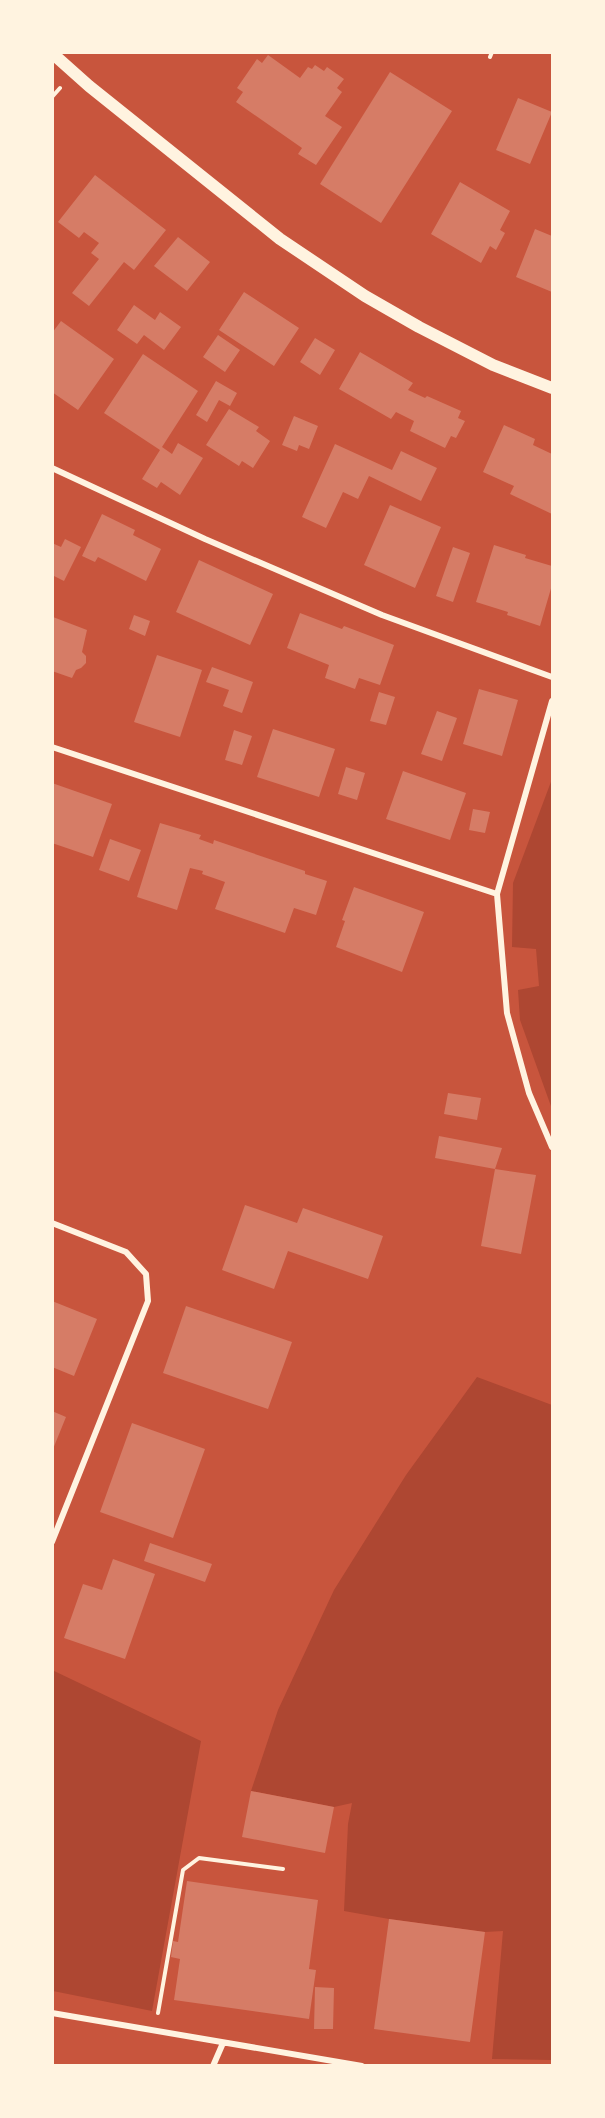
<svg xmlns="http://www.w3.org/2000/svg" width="605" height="2118" font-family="'Noto Sans',sans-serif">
	<rect width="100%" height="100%" fill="#c8553d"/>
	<path fill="#ae4732" d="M552 779V1109L520 1020 518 990 539 986 536 949 512 947 513 883Z
		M477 1377 552 1405V2060L492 2059 503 1931 485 1932 389 1919 344 1911 348 1824 352 1803 334 1807 251 1791 278 1710 334 1590 406 1475Z
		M52 1670 201 1741 152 2011 53 1991Z"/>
	<path fill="#d67c66" d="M268 55 300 78 308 67 312 69 315 65 324 71 327 67 344 79 337 88 342 92 325 116 342 127 316 165 298 154 302 148 236 102 243 92 237 88 257 59 262 63Z
		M390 72 452 111 381 223 320 184Z
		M518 98 552 112 530 164 496 150Z
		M95 175 166 230 134 270 124 262 89 306 72 293 99 259 91 253 99 243 84 232 79 238 58 222Z
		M460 182 510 211 500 230 505 233 496 250 490 246 481 263 431 234Z
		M535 229 552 236V292L516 277Z
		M178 237 210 262 187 291 154 266Z
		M244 292 299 328 274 366 219 330Z
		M134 305 155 320 160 312 181 327 164 350 144 335 137 344 117 330Z
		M61 321 114 359 78 410 52 392V333Z
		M218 335 240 350 225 372 203 357Z
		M315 338 335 350 320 375 300 362Z
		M360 352 413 383 408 390 425 398 427 396 461 411 458 418 465 421 456 438 451 436 445 448 410 431 414 421 396 412 391 419 339 389Z
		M143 354 198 391 162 447 172 454 178 443 203 458 180 495 161 482 157 488 142 479 160 450 104 413Z
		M216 381 237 393 230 406 219 400 207 422 196 415Z
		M229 409 259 427 256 431 270 441 253 468 242 461 239 466 206 445Z
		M294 416 318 426 309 449 299 445 297 451 282 445Z
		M504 425 535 439 533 445 552 454V514L510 494 514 486 483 472Z
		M335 444 392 470 401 451 437 468 421 501 369 476 358 499 343 492 326 528 302 517Z
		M390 505 441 527 415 588 364 565Z
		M102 514 135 530 133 535 161 549 146 581 98 557 95 562 82 556Z
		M65 539 81 547 64 581 52 575V543L61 547Z
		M494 545 526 555 525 558 552 566V585L540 626 507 615 508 612 476 602Z
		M453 547 470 553 453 602 436 596Z
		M199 560 273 594 250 645 176 612Z
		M300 613 342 629 344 626 394 645 380 685 359 678 355 689 325 678 329 665 287 648Z
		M134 615 150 621 145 636 129 629Z
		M53 617 87 630 82 652 86 656V663L81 668 76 670 72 678 52 671Z
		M157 655 202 670 180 737 134 722Z
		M212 667 253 682 242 713 223 706 229 690 206 682Z
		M479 689 518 700 502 756 463 744Z
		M379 692 395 697 386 725 370 721Z
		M437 711 457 718 442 761 421 754Z
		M273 729 335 749 319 797 257 777Z
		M234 730 252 736 242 765 225 760Z
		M346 767 365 773 357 800 338 794Z
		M403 771 466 793 450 840 386 819Z
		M52 783 112 804 93 857 52 843Z
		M473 809 490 812 485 833 469 830Z
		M160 823 201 835 199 839 213 844 214 840 305 871V874L327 881 316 915 294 908 285 933 215 909 225 882 202 874 203 871 190 868 177 910 137 897Z
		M110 839 141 850 129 881 99 870Z
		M354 887 424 912 402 972 336 947 345 921 342 920Z
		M448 1093 481 1098 477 1120 444 1114Z
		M439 1136 502 1148 495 1169 536 1175 521 1254 481 1246 495 1169 435 1158Z
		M245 1205 297 1223 303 1208 383 1236 368 1279 288 1251 274 1289 222 1270Z
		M52 1301 97 1319 74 1376 52 1367Z
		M186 1306 292 1342 268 1409 163 1373Z
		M52 1411 66 1417 53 1449H52Z
		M132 1423 205 1449 173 1538 100 1512Z
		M150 1543 212 1564 205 1582 144 1561Z
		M113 1559 155 1574 125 1659 64 1638 83 1584 102 1590Z
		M251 1791 334 1807 325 1853 242 1837Z
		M187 1881 318 1900 309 1969 316 1970 309 2019 174 2000 180 1959 171 1957 173 1941 178 1942Z
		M389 1919 485 1932 470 2042 374 2029Z
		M315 1987 334 1988 333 2029H314Z"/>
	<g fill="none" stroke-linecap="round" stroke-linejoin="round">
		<path stroke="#fff3e0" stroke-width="4" d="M490 57 492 52
			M52 97 60 88
			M158 2013 183 1870 199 1858 283 1869"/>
		<path stroke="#fff3e0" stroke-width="6" d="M52 468 205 539 382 615 552 677
			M552 701 497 894 507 1013 529 1093 552 1147
			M52 747 497 894
			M52 1223 126 1252 146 1274 148 1301 52 1542
			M52 2013 362 2066
			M213 2066 223 2043"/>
		<path stroke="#fff3e0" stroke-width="12" d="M52 53 89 86 280 239 365 296 419 327 493 365 552 388"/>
	</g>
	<rect width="605" height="2118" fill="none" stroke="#fff3e0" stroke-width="108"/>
</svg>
